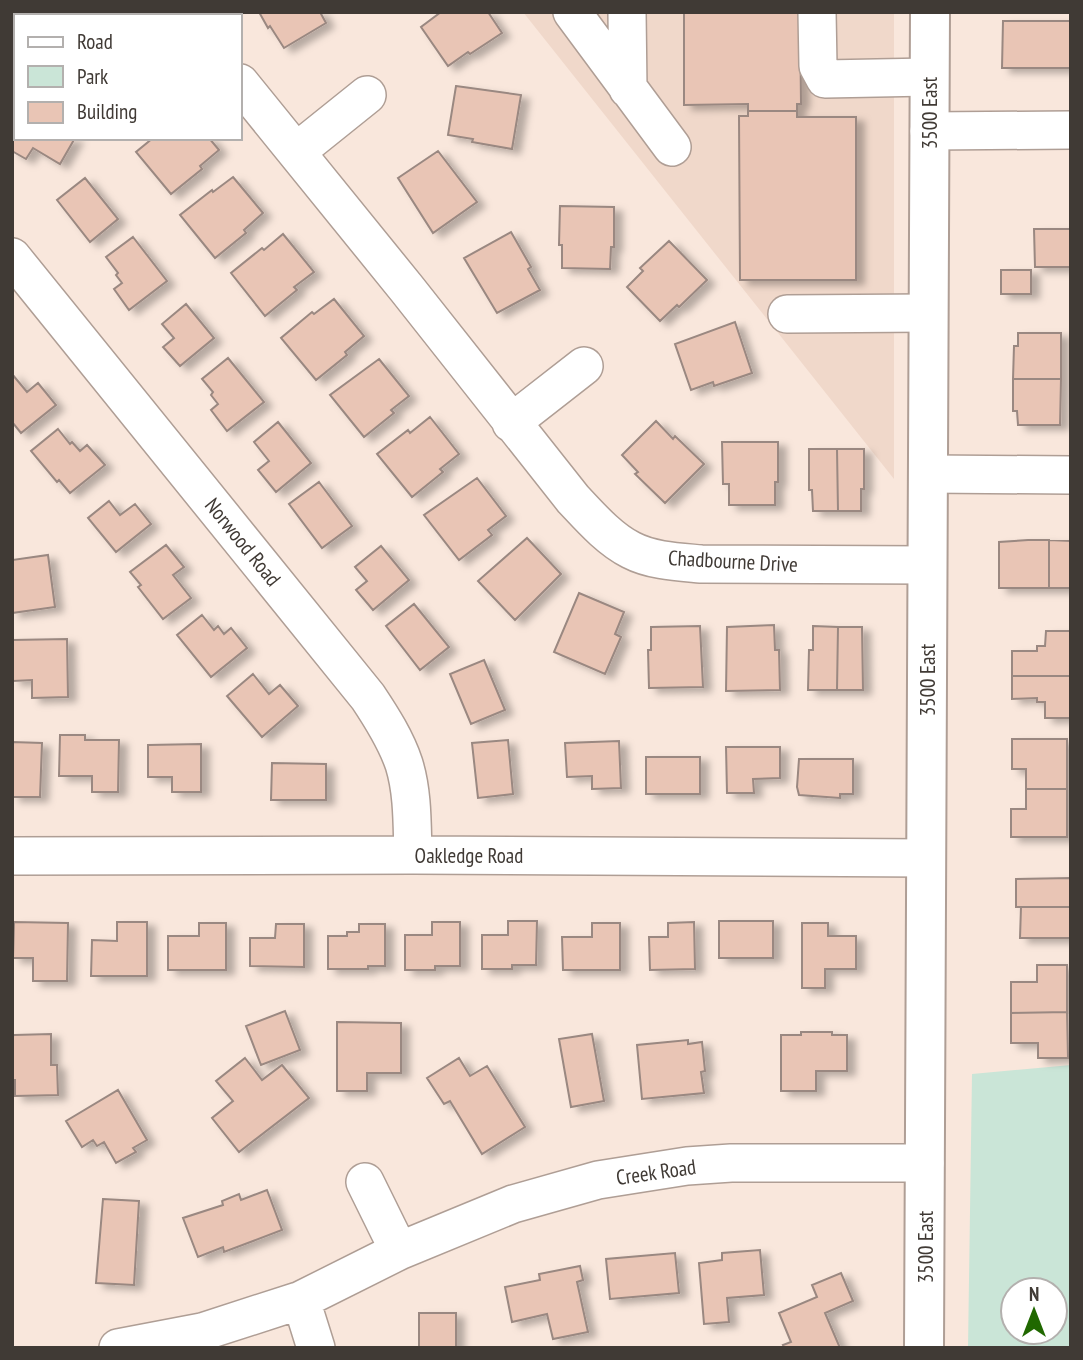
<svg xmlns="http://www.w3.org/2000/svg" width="1083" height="1360" font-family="'PT Sans Narrow',sans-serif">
	<defs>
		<filter id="shadow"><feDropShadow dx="8" dy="4.5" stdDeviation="3.5" flood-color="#0004"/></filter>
	</defs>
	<rect width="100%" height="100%" fill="#f9e7dc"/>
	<path fill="#f0d8ca" d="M523 12H894V479Z"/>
	<path fill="#cae5d7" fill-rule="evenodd" d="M1071 1065V1348H968L972 1074ZM1013 1290H1055V1332H1013Z"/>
	<path fill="#e9c5b5" stroke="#9a8881" stroke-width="2" filter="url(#shadow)" d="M65 12H105L108 16H60Z
		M259 12H320L326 23 284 48 270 26 268 28Z
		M488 12 502 33 470 54 468 52 448 66 421 27 441 12Z
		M684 12H800L801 104H797V111H748V104L684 105Z
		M1003 21H1071V68H1002Z
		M456 86 521 95 512 149 472 142 473 139 448 135Z
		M748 111H797V117H856V280H740L739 116H748Z
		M16 127V138H75L60 164 33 148 26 159 12 151V133Z
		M153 138H209L219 150 200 166 202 169 171 194 136 152Z
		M438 151 477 202 433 233 398 178Z
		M233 177 263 213 244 230 246 233 215 258 180 215 212 190 213 192Z
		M85 178 118 219 90 242 57 200Z
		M560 206 614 207V247H611L610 269 562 268V245H559Z
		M1034 229H1071V267H1035Z
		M511 232 531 267 528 269 540 290 497 313 464 258Z
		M283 234 314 272 294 287 297 290 265 316 231 273 262 248 264 250Z
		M133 237 167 281 129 310 114 289 122 283 116 275 118 273 106 257Z
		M669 241 707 280 679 307 677 305 660 321 627 287 643 271 640 268Z
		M1001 270H1031V294H1001Z
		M334 299 364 336 345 352 347 355 316 380 281 338 312 312 314 314Z
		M186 304 214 338 180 366 163 347 174 338 162 324Z
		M735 322 752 373 714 386 713 382 691 390 675 344Z
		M1018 333H1061V379H1013L1014 346H1018Z
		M228 358 264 402 227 431 211 410 218 404 211 395 213 392 202 379Z
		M379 359 409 396 391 410 394 413 364 437 330 395Z
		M12 374 27 392 38 383 56 405 21 433 12 422Z
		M1013 379H1061L1060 425H1018L1017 411H1013Z
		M430 417 459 454 440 469 443 472 412 497 377 454 408 430 410 433Z
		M656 421 673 439 675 436 704 464 665 503 635 474 638 472 622 455Z
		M278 422 311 463 276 492 258 470 269 461 254 442Z
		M58 429 70 444 72 442 80 451 87 445 105 465 70 493 59 480 57 482 31 451Z
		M722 442H778V482H775V505H729V484H723Z
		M809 449H837L838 511H813L812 490H809Z
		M837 449H864V489H861V511H838Z
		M477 478 506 516 488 530 492 535 459 560 424 515Z
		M319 482 352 526 322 548 289 504Z
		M109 501 120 515 135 504 151 524 116 552 88 518Z
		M527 538 561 574 515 620 478 581Z
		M1028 540H1049V588H999V542Z
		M1049 540 1071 541V588H1049Z
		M166 545 184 567 173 575 191 598 163 619 138 587 141 585 130 572Z
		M381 546 409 580 373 610 356 590 367 581 355 567Z
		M48 555 55 607 12 613V560Z
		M579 593 624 612 615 634 621 637 605 674 554 652Z
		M414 604 449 647 420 670 386 626Z
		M202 615 214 630 218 626 224 634 231 628 247 648 211 677 177 635Z
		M774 625 775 650H779L780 690 726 691 727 627Z
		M700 626 703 687 649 688 648 650H651V627Z
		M813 626 838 627 837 690H808L809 650H813Z
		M838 627H862L863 690H837Z
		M1046 631H1071V676H1012V651H1037V646H1045Z
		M67 639 68 697 32 698V680L13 681 12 640Z
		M484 660 505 710 471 724 450 674Z
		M253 674 269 694 280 685 298 706 262 737 227 696Z
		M1012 676H1071V718H1045V702H1037V698L1012 699Z
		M60 735H85V740H119L118 792H92V776H59Z
		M1012 739H1067V789H1026V769H1012Z
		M508 740 513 794 478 798 472 743Z
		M619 741 621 788 592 789V776L567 777 565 743Z
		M12 742 42 743 40 797H12Z
		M201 744V792H172V777H148V745Z
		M726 747H780V778L753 779 754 793H727Z
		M646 757H700V794H646Z
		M799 759H853V794H840V798L799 795 797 787Z
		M272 763 326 764V800H271Z
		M1026 789H1067V837H1011V809H1026Z
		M1071 878V907H1016V879Z
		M1021 907H1071V938H1020Z
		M508 921H537L536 965H512V969H482V935H508Z
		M719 921H773V958H719Z
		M14 922 68 923 67 981H33V958H13Z
		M117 922H147V976H91L92 940 117 941Z
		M432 922H460V966H435V970H405V935H432Z
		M694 922 695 969 650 970 649 937H668V923Z
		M199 923H226V970H168V936H199Z
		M592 923H620V970H563L562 937H592Z
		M802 923H828V936H856V969H825V988H802Z
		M276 924H304V967L250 966V938H275Z
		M359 924H385V966H368V969H328V936H347V932H359Z
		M1037 965H1067V1012L1011 1013V982H1037Z
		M285 1011 300 1050 261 1065 246 1026Z
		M1067 1012 1068 1058H1038V1043H1011V1013Z
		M337 1022 401 1023V1073H367V1091H337Z
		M801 1032H832V1035H847V1071H816V1091H781V1035H801Z
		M51 1034V1065H57L58 1095 15 1096V1080H12V1037L14 1035Z
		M592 1034 604 1101 571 1107 559 1039Z
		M688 1040V1044L702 1042 705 1071 701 1072 704 1093 642 1099 637 1045Z
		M245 1058 262 1080 282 1065 309 1098 239 1152 212 1118 233 1101 216 1081Z
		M459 1058 470 1076 487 1066 525 1127 482 1154 450 1101 444 1104 427 1078Z
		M118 1090 147 1140 133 1148 136 1152 116 1163 104 1142 97 1146 93 1140 82 1147 66 1121Z
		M267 1190 282 1230 224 1252 223 1247 198 1257 183 1218 223 1205 222 1201 239 1194 241 1200Z
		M103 1199 139 1201 134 1285 96 1283Z
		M760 1250 764 1295 727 1298 729 1322 704 1324 699 1263 722 1260V1253Z
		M675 1253 679 1293 610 1299 606 1259Z
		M580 1266 583 1280 577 1282 588 1332 553 1339 547 1314 512 1322 505 1287 540 1280 539 1274Z
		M841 1273 853 1301 825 1313 840 1348H785L783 1345 791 1342 779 1313 817 1297 812 1285Z
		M419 1313H456V1348H419Z"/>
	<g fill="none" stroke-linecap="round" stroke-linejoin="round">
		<defs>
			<path id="minor" d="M182 12 185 16
				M572 12 672 147
				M627 12 628 89
				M817 12 818 66 825 79 929 77
				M240 83 407 289 573 499C590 517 609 539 631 550 652 561 679 562 701 564L927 565
				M929 131 1071 130
				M296 152 367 95
				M12 257 368 697C382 718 396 740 404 764 413 793 412 825 413 855
				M787 314 928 313
				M511 423 584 366
				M928 474 1071 475
				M12 856 413 855 926 858
				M365 1182 399 1251
				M301 1300 316 1348
				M118 1348 202 1332 301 1300 399 1251 513 1204 598 1180 687 1166 731 1163H925"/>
			<path id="major" d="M924 1348 930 12"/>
		</defs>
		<use href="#minor" stroke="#af9e95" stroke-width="40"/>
		<use href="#major" stroke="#af9e95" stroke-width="42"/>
		<use href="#minor" stroke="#fff" stroke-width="37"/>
		<use href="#major" stroke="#fff" stroke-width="38"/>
	</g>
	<g text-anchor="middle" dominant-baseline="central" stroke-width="5" stroke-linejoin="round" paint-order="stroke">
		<g font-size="21" fill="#403a35" stroke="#fff">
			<text transform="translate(929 113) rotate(-90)">3500 East</text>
			<text transform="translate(243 542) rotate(51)">Norwood Road</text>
			<text transform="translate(733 561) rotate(3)">Chadbourne Drive</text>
			<text transform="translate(927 680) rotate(-90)">3500 East</text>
			<text x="469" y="855">Oakledge Road</text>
			<text transform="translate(656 1172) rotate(-8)">Creek Road</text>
			<text transform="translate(925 1247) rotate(-90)">3500 East</text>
		</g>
	</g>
	<rect width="1083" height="1360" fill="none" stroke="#403a35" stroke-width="28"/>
	<rect x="14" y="14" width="228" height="126" fill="#ffffff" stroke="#b3b0ae" stroke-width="2"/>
	<rect x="28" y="37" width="35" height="10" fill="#ffffff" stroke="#b3b0ae" stroke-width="2"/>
	<text x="77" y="49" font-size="21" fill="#403a35">Road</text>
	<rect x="28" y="66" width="35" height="21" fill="#cae5d7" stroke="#b3b0ae" stroke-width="2"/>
	<text x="77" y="84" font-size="21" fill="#403a35">Park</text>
	<rect x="28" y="102" width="35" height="21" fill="#e9c5b5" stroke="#b3b0ae" stroke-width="2"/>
	<text x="77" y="119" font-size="21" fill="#403a35">Building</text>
	<g transform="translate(1034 1311)"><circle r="33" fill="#ffffff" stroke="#b3b0ae" stroke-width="2"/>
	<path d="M0-5L12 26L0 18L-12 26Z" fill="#206800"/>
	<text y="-10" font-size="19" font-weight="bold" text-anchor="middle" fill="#403a35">N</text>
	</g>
</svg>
